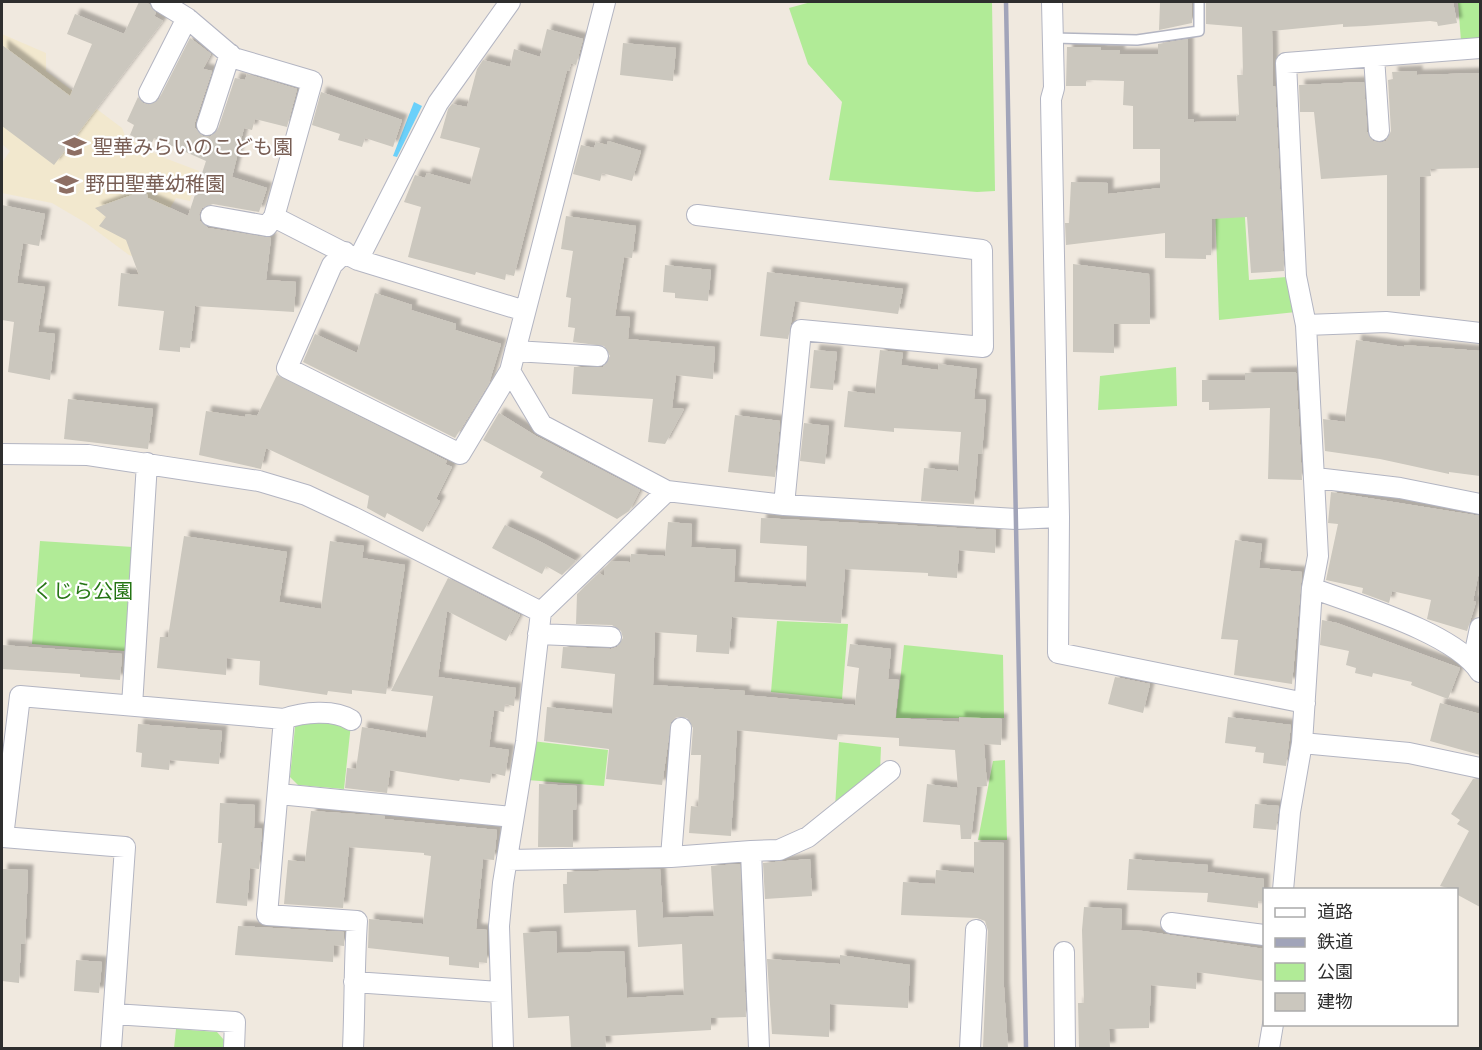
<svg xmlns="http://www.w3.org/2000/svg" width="1482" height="1050" font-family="'Work Sans','Noto Sans JP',sans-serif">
	<defs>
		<filter id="shadow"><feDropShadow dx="5.5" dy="-5.5" stdDeviation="1.5" flood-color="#0004"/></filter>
	</defs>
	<rect width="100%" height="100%" fill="#f0e9df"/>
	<path fill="#f2e8ce" d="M2 34 46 53V71L122 128 126 138 162 157 199 171 190 201 176 198 167 213 157 264 129 255 86 223 52 203 2 193V163L10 151 2 144Z"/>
	<path fill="#b1eb97" d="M811 2H992L995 191 977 192 829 180 842 102 808 64 789 8Z
		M1458 2H1480V40L1461 41Z
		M1242 172 1249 280 1287 277 1296 312 1219 320 1214 175Z
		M1176 367 1177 406 1098 410 1100 376Z
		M40 541 133 547 126 651 32 644Z
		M777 621 848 624 842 699 771 692Z
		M904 645 1003 655 1004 718H896Z
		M303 720 351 724 344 789 298 785 290 777 295 727Z
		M532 741 608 750 604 786 527 780Z
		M839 742 881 747 880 772 835 808Z
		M1005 760 1007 840H978L993 761Z
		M176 1029 217 1032 224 1040 223 1048H174Z"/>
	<path fill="#6ad0fa" d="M414 102 422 106 397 157 393 156Z"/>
	<path fill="#cbc7be" filter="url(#shadow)" d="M139 2 149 4 156 13 154 16 163 21 54 165 2 126V45L70 96 92 44 67 34 75 14 124 34Z
		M1160 2H1192V23L1159 30Z
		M1206 2H1453L1457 23 1438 26 1437 22 1430 21 1365 26 1343 27V24L1272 31 1273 86H1275L1284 271 1251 273 1247 217 1212 219 1211 255H1206V259L1165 258V233L1066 245 1065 223H1069L1071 182 1108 183V194L1160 188V149H1133V106L1123 105 1124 81 1086 80V86H1066L1067 47H1101V50H1120L1119 54H1158V44L1188 39V119H1194V122L1236 121V116L1239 115 1237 75H1243L1242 27 1206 24Z
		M547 29 583 39 576 65 571 63 569 71 567 70 514 276 506 274 505 280 476 272 475 275 408 257 421 207 404 202 415 175 425 178 427 173 470 185 480 148 440 138 448 109 452 104 467 107 477 69 483 60 510 67 514 49 540 57Z
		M190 38 211 54 203 69 212 71 195 122V128L203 136 210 137 218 129 235 78 245 80 247 74 297 89 287 127 255 119 252 130 244 128 232 177 267 188 259 212 213 204 202 208 199 214 200 221 208 228 271 238 266 280 296 282 294 312 195 306 190 348 180 347V352L159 350 164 311 118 306 121 273 139 275 126 240 99 226 106 217 95 208 146 190 148 198 188 216 206 161 154 138 151 145 130 135 134 125 127 121 138 97 143 103 149 105 159 99Z
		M623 43 676 48 673 81 620 75Z
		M1417 71V75L1480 73V168L1430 169 1431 176 1420 177V296H1387V175L1321 179 1314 112H1300L1299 85 1364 82 1367 132 1373 141 1380 143 1386 141 1391 131 1388 80 1393 79 1392 72Z
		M321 92 402 120 393 147 365 138 362 147 338 140 340 134 312 125Z
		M608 141 641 151 632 181 602 173 600 181 573 174 581 145 594 148 596 142 607 145Z
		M2 205 45 214 39 246 23 243 17 283 45 287 38 332 55 334 50 380 8 372 14 322 2 320Z
		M566 216 636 226 632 258 624 257 615 316 630 317 628 339 715 347 713 379 676 375 672 408 684 409 665 444 648 442 653 399 572 394 574 367H603L610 356 604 346 573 342 575 328 568 327 571 298 566 297 573 251 561 249Z
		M1073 264 1149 274 1150 324H1114V353L1073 352Z
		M665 265 711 270 708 301 675 298V293L663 292Z
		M767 272 903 289 898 314 795 301 788 339 760 336Z
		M375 293 412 305 411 310 456 324 455 330 501 344 489 383 455 438 303 362 315 334 357 353Z
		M1356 340 1404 347V345L1480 351V476L1449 472V474L1380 459 1325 451 1323 419 1345 422Z
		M814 350 837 352 833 390 810 388Z
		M880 350 903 353 901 365 938 370 939 364 977 369 974 399 986 400 982 454H978L974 504 921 501 924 468 958 471 961 432 894 428V432L844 427 848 391 875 394Z
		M1296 372 1302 480 1268 479 1270 408 1209 410V402H1202V380H1245V373Z
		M277 375 447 461 445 464 452 467 436 499 440 501 423 532 387 513 385 518 367 508 369 496 266 448 261 469 199 455 206 411 245 417 246 414 257 416Z
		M68 399 153 409 148 449 64 439Z
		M499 413 536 436 640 490 629 511 617 519 540 477 543 472 483 440Z
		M735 415 780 421 775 477 728 472Z
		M804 423 829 426 825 464 800 461Z
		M1331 492 1480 516V567L1473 601 1476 602 1467 631 1427 619 1431 600 1392 591 1389 603 1362 593 1363 588 1326 580 1338 524 1328 523Z
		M761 518 996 530 995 553 959 550 957 578 928 576V573L845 569 841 623 732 617 729 654 696 652 697 635 655 632 653 685 745 691 744 695 855 705 859 668 847 666 850 644 891 649 888 679 899 680 895 718 959 722V717L1002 719 1001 745 984 744 987 786 977 787 971 839H961L960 825 923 822 927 784 958 788 955 750 899 746V738L838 734 837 740 737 730 731 836 689 833 691 806 698 807 701 755H691L693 728 687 718 676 717 671 722 662 785 606 779 609 749 544 741 547 707 612 714 615 674 561 668 563 647 611 649 617 647 623 638 621 631 612 625 576 624 577 594 599 573 604 576V568L611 561 630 562 631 554 665 556 668 522 692 524 691 547 736 550 734 582 806 587 807 546 760 543Z
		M505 525 541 542 576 561 562 575 546 566 542 574 492 548Z
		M184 536 287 552 279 602 321 609 330 541 364 546 362 558 405 565 386 694 352 690V694L328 691 327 695 259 685 260 661 227 658 226 675 157 668 160 637H168Z
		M1235 540 1262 544 1259 568 1302 572 1292 684 1234 675 1238 640 1221 639Z
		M448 578 520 615 506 641 447 611 438 677 516 688 514 706 505 704 504 712 494 710 489 747 509 750 505 776 492 773 490 783 460 779 459 781 390 770 387 793 345 788 347 768 356 769 362 727 426 738 433 696 391 691Z
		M1322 620 1337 623 1460 668 1448 699 1411 685 1412 682 1373 673 1372 677 1355 673 1356 668 1346 665 1349 651 1320 645Z
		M2 645 122 654 120 680 80 677V674L2 669Z
		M1115 677 1150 684 1143 713 1108 704Z
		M1440 703 1480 714V755L1430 741Z
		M1228 717 1291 725 1286 766 1263 763 1264 753 1255 752 1256 747 1225 743Z
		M138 724 222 731 219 764 170 760 169 770 141 767 142 753 136 752Z
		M1473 779 1480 780V907L1456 894V890L1440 886 1469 831 1457 824 1460 820 1451 814Z
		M539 784 577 786 576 810H573V847H538Z
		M220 803 255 805 254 828 262 829 259 869 250 868 247 906 216 903 222 843H218Z
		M1255 804 1279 806 1276 830 1253 828Z
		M311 811 385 816 384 819 497 830 494 860 483 859 476 929 487 930V963L479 962V968L449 965V957L368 948 369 919 423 924 431 856 424 855V853L349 847 343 908 284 904 288 860 305 862Z
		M974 842 1004 843V987L1008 1048H983L988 931 985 921 977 918 901 915 903 882 935 884 936 870 974 873Z
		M810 859 812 896 765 899 763 863Z
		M1129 859 1208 865 1207 872 1264 879V902L1258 901V908L1207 902 1208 893 1127 890Z
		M740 864 746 1017 711 1018V1030L605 1036 606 1048H571L569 1016 528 1018 523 933 556 931 557 953 624 951 627 998 684 995 682 944 638 947 636 910 564 913 563 884H567V872L660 869 663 918 714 916 711 866Z
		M2 869 28 870 25 944H21L19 983 2 981Z
		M1084 907 1122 909 1121 930 1143 931 1264 949V981L1197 972 1196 989 1151 985 1149 1028 1109 1029 1110 1048H1079L1078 1003H1084L1082 930Z
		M238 926 344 932V946L334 945 333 962 235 955Z
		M840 955 910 965 908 1008 830 1004 829 1037 772 1034 767 959 840 964Z
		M76 960 102 962 99 993 74 991Z"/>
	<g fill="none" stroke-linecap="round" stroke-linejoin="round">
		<defs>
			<path id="lane" d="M1053 38 1137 40 1199 31V2"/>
			<path id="street" d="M161 2 187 18 234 58 312 81 274 217 358 260 525 311
				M1052 2 1054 88 1051 99 1059 517 1058 653 1305 703
				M1374 57 1379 131
				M149 93 187 18
				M207 125 230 54
				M697 215 982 250 983 347 801 330 784 505
				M211 216 267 226 274 217
				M345 252 332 265 287 368 460 454 510 371 605 2
				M358 260 438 103 510 2
				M1306 325 1296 276 1286 63 1480 48
				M515 351 598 356
				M510 371 542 425 667 491 784 505 1016 519 1059 517
				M2 454 88 455 259 481 306 495 353 517 541 612
				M1316 478 1400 488 1480 504
				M1312 588C1357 605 1455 633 1480 672
				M538 634 611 637
				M1473 661 1480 628
				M132 706 147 463
				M284 719C303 712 334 709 351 720
				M1302 743 1409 753 1480 768
				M279 794 513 817
				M751 851 779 850 808 837 890 771
				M671 857 681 728
				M508 860 671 857 751 851 759 1048
				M1283 890 1290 812 1302 743 1312 588 1318 556 1306 325 1386 322 1480 333
				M1171 923 1264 935
				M1064 952 1065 1048
				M354 982 499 992
				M114 1014 235 1022 234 1048
				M111 1048 125 847 3 837 20 696 284 719 267 915 357 921C354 964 355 1006 353 1048
				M503 1048 499 926 503 883 526 742 541 612 667 491
				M970 1048 976 930
				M1269 1048 1273 1024"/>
		</defs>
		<use href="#lane" stroke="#b3b5c2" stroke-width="12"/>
		<use href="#street" stroke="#b3b5c2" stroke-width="22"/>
		<use href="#lane" stroke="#fff" stroke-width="9"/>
		<use href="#street" stroke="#fff" stroke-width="20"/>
		<path stroke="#a1a4b9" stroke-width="4.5" d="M1006 2 1026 1048"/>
	</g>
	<defs>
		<symbol id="school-bare" viewBox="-9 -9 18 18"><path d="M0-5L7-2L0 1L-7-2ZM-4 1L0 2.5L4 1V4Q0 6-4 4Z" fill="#8d6e63" stroke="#fff" stroke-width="2.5" paint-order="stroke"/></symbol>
	</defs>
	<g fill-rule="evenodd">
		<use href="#school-bare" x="58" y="130" width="33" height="33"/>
		<use href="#school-bare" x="50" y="168" width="33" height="33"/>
	</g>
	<g text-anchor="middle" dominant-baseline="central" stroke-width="4.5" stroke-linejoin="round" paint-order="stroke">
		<g font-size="20" fill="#785e54" stroke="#fff" text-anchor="start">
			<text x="93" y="147">聖華みらいのこども園</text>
			<text x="85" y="184">野田聖華幼稚園</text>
		</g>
		<g font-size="20" fill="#257414" stroke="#fff">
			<text x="83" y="591">くじら公園</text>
		</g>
	</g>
	<rect width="1482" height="1050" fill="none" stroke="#2e2e2e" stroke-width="6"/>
	<rect x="1263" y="888" width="195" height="138" fill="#ffffff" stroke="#ababab" stroke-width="1.5"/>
	<rect x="1275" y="908" width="30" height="9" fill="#ffffff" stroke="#ababab" stroke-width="1.5"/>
	<text x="1317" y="918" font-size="18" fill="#2e2e2e">道路</text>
	<rect x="1275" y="938" width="30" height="9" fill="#a1a4b9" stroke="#ababab" stroke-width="1.5"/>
	<text x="1317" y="948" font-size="18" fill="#2e2e2e">鉄道</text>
	<rect x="1275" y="963" width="30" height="18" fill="#b1eb97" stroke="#ababab" stroke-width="1.5"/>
	<text x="1317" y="978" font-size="18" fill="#2e2e2e">公園</text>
	<rect x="1275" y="993" width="30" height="18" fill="#cbc7be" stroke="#ababab" stroke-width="1.5"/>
	<text x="1317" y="1008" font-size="18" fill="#2e2e2e">建物</text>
</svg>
